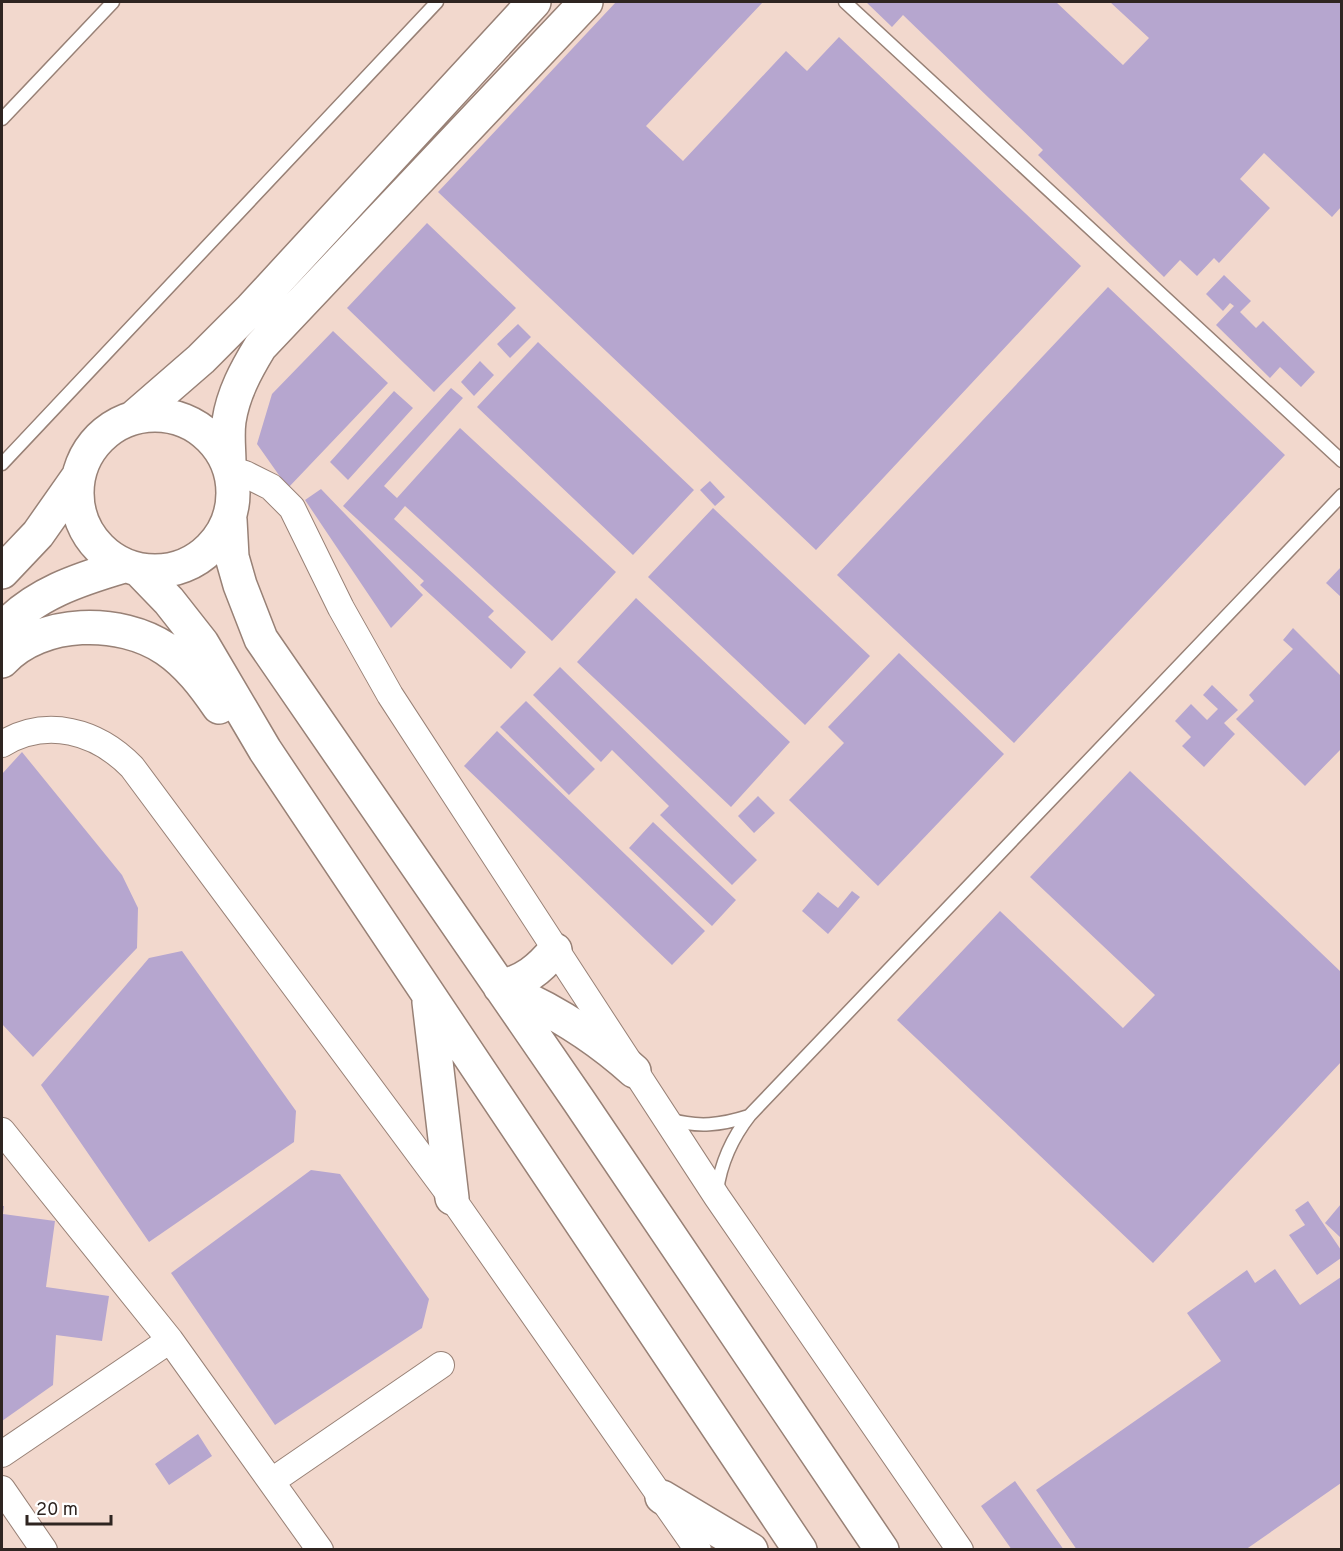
<svg xmlns="http://www.w3.org/2000/svg" width="1343" height="1551" font-family="Overpass,sans-serif">
	<rect width="100%" height="100%" fill="#f2d8cd"/>
	<path fill="#b6a6cf" d="M616 2H763L646 126 683 161 786 51 807 71 839 37 1081 266 816 550 438 192Z
		M866 2H1056L1123 65 1149 38 1110 2H1341V207L1332 217 1264 153 1240 179 1270 208 1219 263 1214 258 1197 276 1180 260 1164 277 1038 155 1043 150 903 15 892 27Z
		M427 223 516 308 434 392 347 308Z
		M1224 275 1251 301 1240 312 1256 328 1263 321 1315 372 1301 387 1280 367 1270 378 1216 325 1234 306 1230 303 1223 311 1206 294Z
		M1108 287 1285 455 1014 743 837 575Z
		M518 324 531 337 510 358 497 344Z
		M333 331 388 383 288 488 257 444 272 394Z
		M538 342 694 490 633 555 477 407Z
		M480 361 494 375 474 396 461 382Z
		M451 388 463 398 384 486 397 498 460 428 616 572 552 641 405 506 394 519 494 611 488 617 526 652 511 669 420 585 424 581 343 506Z
		M394 391 413 408 348 480 330 462Z
		M710 481 725 497 715 506 700 490Z
		M321 489 423 595 391 628 305 500Z
		M713 508 870 656 805 725 648 577Z
		M1341 567V597L1326 583Z
		M636 598 790 742 731 807 577 662Z
		M1293 628 1341 676V749L1305 786 1236 719 1254 701 1249 695 1293 649 1283 640Z
		M899 653 1004 754 878 886 789 800 844 743 828 727Z
		M560 667 757 860 732 885 660 815 669 806 612 750 601 762 533 695Z
		M1212 685 1238 710 1224 723 1235 734 1204 767 1182 746 1191 737 1175 721 1191 704 1207 720 1218 709 1203 695Z
		M526 701 595 769 569 795 500 727Z
		M497 731 705 931 672 965 464 766Z
		M22 752 122 875 138 908 137 948 33 1057 2 1024V774Z
		M1130 771 1341 972V1062L1153 1263 897 1020 1000 911 1123 1028 1155 995 1030 877Z
		M758 796 775 813 754 833 738 816Z
		M653 822 736 900 712 926 629 848Z
		M852 891 860 897 828 934 802 911 818 892 838 908Z
		M182 951 296 1111 294 1142 149 1242 41 1085 149 958Z
		M311 1170 340 1174 429 1299 422 1328 275 1425 171 1273Z
		M1308 1201 1341 1250V1258L1317 1275 1289 1235 1305 1225 1295 1210Z
		M1341 1204V1238L1325 1223Z
		M2 1206H4L3 1214 55 1221 46 1287 109 1296 102 1341 56 1335 53 1385 2 1421Z
		M1275 1269 1300 1305 1341 1277V1483L1245 1550H1077L1036 1490 1221 1361 1187 1313 1247 1270 1255 1283Z
		M198 1434 212 1456 169 1485 155 1464Z
		M1015 1481 1064 1550H1012L981 1506Z"/>
	<g fill="none" stroke-linecap="round" stroke-linejoin="round">
		<defs>
			<path id="lane" d="M845 2 1342 461
				M2 119 113 2
				M2 464 437 2
				M669 1119C698 1128 721 1125 749 1116
				M717 1191C721 1161 732 1138 750 1115L1342 495"/>
			<path id="street" d="M231 470 245 474 271 487 292 508 341 608 390 695 717 1197 960 1550
				M2 744C47 717 97 731 132 767L452 1198 698 1550
				M2 1131 170 1340 320 1550
				M2 1454 170 1340
				M272 1481 441 1365
				M2 1489 44 1550"/>
			<path id="secondary" d="M77 493a78 78 0 1 1 156 0a78 78 0 1 1-156 0Z
				M133 418 201 359 251 309 534 2
				M229 464C229 450 227 435 229 421 233 394 246 370 260 347L586 2
				M230 520 232 557 240 585 261 639 579 1101 882 1550
				M140 571 169 601 202 643 265 750 800 1550
				M2 572 38 534 78 477
				M2 630C33 594 80 579 124 566
				M2 661C41 619 120 618 166 649 188 664 204 685 219 707
				M500 987C550 1008 593 1034 634 1071
				M500 987C524 981 539 970 555 950
				M429 1002 452 1198
				M662 1497 751 1550"/>
		</defs>
		<use href="#lane" stroke="#988176" stroke-width="15"/>
		<use href="#street" stroke="#988176" stroke-width="28"/>
		<use href="#secondary" stroke="#988176" stroke-width="36"/>
		<use href="#lane" stroke="#fff" stroke-width="12"/>
		<use href="#street" stroke="#fff" stroke-width="26"/>
		<use href="#secondary" stroke="#fff" stroke-width="33"/>
	</g>
	<rect width="1343" height="1551" fill="none" stroke="#2f2521" stroke-width="6"/>
	<path d="M27 1515v9h84v-9" fill="none" stroke="#2f2521" stroke-width="3"/>
	<text x="36" y="1515" font-size="18" fill="#2f2521" stroke="#ffffff" stroke-width="4.5" paint-order="stroke">20 m</text>
</svg>
